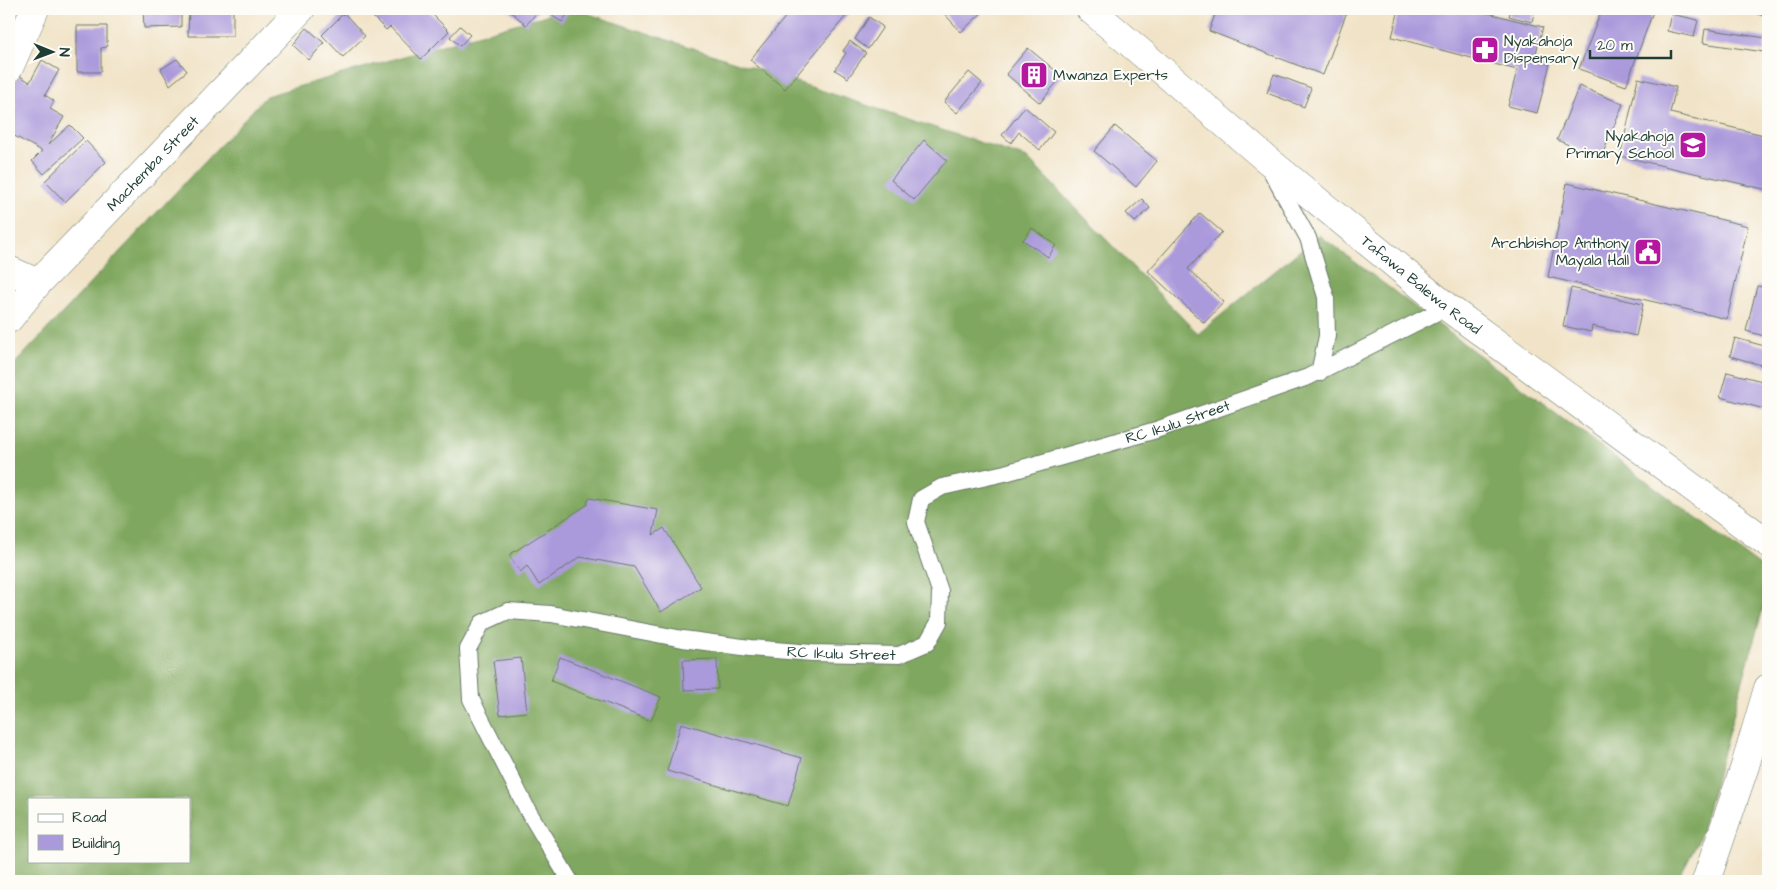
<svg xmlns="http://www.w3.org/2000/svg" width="1777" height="890" font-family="'Architects Daughter',sans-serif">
	<rect width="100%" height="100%" fill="#fdfcf7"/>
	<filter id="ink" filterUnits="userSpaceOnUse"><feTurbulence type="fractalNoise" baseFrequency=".02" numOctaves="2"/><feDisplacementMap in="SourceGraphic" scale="10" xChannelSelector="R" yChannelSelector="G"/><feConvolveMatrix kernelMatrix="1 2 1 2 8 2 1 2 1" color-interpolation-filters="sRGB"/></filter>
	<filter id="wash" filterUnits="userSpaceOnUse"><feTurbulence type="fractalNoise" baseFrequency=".0096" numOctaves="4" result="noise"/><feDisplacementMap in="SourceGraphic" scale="20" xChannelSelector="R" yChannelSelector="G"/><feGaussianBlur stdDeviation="1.12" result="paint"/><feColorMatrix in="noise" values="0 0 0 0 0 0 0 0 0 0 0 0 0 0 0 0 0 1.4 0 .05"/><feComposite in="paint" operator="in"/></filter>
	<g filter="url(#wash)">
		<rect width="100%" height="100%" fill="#f1e3c7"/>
		<path fill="#80a75e" stroke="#507249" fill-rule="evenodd" d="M567 9H574L1027 158 1198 334 1319 235 1768 572V590L1699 839 1677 881H9V370L266 96ZM29 799H189V861H29Z"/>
		<g id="blocks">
			<path fill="#ab9adb" d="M143 9H181V27L144 28Z
				M189 9H233V36H188Z
				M365 9H427L449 31 421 59 390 27 386 30Z
				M508 9H540L526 25Z
				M544 9H571L562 22 543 10Z
				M792 9H852L785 89 750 60Z
				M940 9H983L985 10 961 32Z
				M1217 9H1348L1323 75 1209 31Z
				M1399 9H1472L1543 27 1534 60 1550 64 1537 113 1508 106 1517 70 1392 37Z
				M1511 9H1535L1532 22 1509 16Z
				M1602 9H1654L1626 86 1579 69Z
				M1744 9H1766L1763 16Z
				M344 13 365 36 343 57 322 35Z
				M1671 14 1698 20 1694 37 1667 31Z
				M869 17 883 27 868 49 855 39Z
				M77 26H107V47L101 48V72H77Z
				M460 26 470 35 460 46 450 37Z
				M307 28 324 43 309 60 293 45Z
				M1705 29 1766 38 1764 52 1703 43Z
				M850 41 866 53 848 78 835 70 846 53 843 51Z
				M1028 48 1062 76 1040 103 1006 74Z
				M177 59 187 71 170 85 161 69Z
				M42 60 59 70 45 95 54 101 50 109 64 117 48 145 70 125 83 138 44 174 32 161 42 151 9 133V120L17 105 9 100V91L18 75 30 82Z
				M969 72 982 83 957 113 944 102Z
				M1274 74 1311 88 1304 107 1267 93Z
				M1638 78 1676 87 1670 113 1768 136V190L1620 156Z
				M1579 86 1623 104 1601 158 1557 140Z
				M1025 107 1054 132 1040 150 1019 132 1011 143 1002 135Z
				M1115 126 1157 161 1136 187 1094 151Z
				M924 140 947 160 914 200 891 180Z
				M86 141 106 162 65 202 45 181Z
				M1567 183 1748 226 1727 319 1548 277Z
				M1142 199 1150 208 1135 222 1126 213Z
				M1200 213 1222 232 1188 269 1224 302 1204 323 1148 271Z
				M1032 228 1056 245 1048 257 1023 240Z
				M1757 286 1768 288V337L1746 331Z
				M1571 288 1643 304 1636 336 1592 326 1591 332 1563 326Z
				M1735 338 1768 347V367L1730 356Z
				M1727 372 1766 382 1768 376V410L1720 397Z
				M589 498 658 510 653 535 664 528 701 587 661 612 634 567 580 557 539 585 527 566 520 572 509 555 587 505Z
				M560 657 661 697 651 721 551 681Z
				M521 658 527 712 500 715 493 661Z
				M717 659 718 689 684 690 683 660Z
				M681 723 802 758 788 806 667 771Z"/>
		</g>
	</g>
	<g filter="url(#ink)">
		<use href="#blocks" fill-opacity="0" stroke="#687767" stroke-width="1"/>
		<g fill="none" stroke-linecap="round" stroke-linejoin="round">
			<defs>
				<g id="service">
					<path d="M1271 171 1308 238 1326 297 1327 336 1319 373"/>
					<path id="s1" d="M570 881 527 809 471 699 468 649 482 623 508 611 551 614 683 639 750 648 812 653 899 655 927 643 939 622 940 591 916 522 921 499 942 487 1005 473 1156 430 1308 377 1447 307"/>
				</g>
				<path id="minor" d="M9 68 35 9"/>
				<g id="secondary">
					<path id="s2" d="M1090 9 1265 158 1447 307 1768 543"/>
					<path d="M9 270 38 283"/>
					<path id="s3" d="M9 319 38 283 301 9"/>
					<path d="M1706 881 1745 766 1768 688"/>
				</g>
			</defs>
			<use href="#service" stroke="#687767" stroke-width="18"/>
			<use href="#minor" stroke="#687767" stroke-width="29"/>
			<use href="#secondary" stroke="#687767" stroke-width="29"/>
			<use href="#service" stroke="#fff" stroke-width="16"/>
			<use href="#minor" stroke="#fff" stroke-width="28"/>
			<use href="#secondary" stroke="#fff" stroke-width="28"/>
		</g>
	</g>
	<defs>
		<symbol id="pharmacy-square" viewBox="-11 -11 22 22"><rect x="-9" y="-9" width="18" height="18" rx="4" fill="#b5179e" stroke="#fdfcf7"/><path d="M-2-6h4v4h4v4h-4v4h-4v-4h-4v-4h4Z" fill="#fff"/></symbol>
		<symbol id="building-square" viewBox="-11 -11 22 22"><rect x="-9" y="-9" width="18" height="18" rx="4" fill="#b5179e" stroke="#fdfcf7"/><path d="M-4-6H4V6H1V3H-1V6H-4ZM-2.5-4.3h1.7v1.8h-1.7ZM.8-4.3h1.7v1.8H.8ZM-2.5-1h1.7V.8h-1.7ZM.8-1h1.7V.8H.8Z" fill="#fff"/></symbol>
		<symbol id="school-square" viewBox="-11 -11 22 22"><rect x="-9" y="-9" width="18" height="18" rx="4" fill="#b5179e" stroke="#fdfcf7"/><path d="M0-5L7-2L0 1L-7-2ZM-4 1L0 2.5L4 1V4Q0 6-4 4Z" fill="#fff"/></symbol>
		<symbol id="civic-square" viewBox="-11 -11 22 22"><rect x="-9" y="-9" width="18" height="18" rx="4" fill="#b5179e" stroke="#fdfcf7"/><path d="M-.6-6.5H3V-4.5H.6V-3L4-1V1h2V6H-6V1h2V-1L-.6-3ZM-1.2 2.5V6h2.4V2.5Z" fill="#fff"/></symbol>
	</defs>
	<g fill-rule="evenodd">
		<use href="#pharmacy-square" x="1469" y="34" width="32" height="32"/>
		<use href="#building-square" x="1018" y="59" width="32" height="32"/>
		<use href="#school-square" x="1677" y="129" width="32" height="32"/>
		<use href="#civic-square" x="1632" y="236" width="32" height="32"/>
	</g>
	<g text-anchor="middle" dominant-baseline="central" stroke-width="4" stroke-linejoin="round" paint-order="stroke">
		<g font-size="15" fill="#1f3d34" stroke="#fdfcf7" text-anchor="start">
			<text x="1504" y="41">Nyakahoja<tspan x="1504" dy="17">Dispensary</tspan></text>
			<text x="1053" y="75">Mwanza Experts</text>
			<text x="1674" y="136" text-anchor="end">Nyakahoja<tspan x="1674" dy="17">Primary School</tspan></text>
			<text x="1629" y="243" text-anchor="end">Archbishop Anthony<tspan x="1629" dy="17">Mayala Hall</tspan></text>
		</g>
		<g font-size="15" fill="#1f3d34" stroke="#fdfcf7">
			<text stroke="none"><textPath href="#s3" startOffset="212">Machemba Street</textPath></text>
			<text stroke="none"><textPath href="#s2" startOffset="431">Tafawa Balewa Road</textPath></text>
			<text stroke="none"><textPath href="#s1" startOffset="1161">RC Ikulu Street</textPath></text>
			<text stroke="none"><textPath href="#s1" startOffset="652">RC Ikulu Street</textPath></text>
		</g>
	</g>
	<rect width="1777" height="890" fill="none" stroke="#fdfcf7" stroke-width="30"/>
	<rect x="28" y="798" width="162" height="65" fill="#fdfcf7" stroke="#a4b0a9"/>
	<rect x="38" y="814" width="25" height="8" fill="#ffffff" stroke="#a4b0a9"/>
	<text x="72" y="822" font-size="15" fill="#1f3d34">Road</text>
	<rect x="38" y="835" width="25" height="15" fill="#ab9adb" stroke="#a4b0a9"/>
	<text x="72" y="848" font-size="15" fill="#1f3d34">Building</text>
	<g transform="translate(52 52) rotate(91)" stroke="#fdfcf7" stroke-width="4" paint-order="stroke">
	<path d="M0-4L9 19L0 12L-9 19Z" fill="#1f3d34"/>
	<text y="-8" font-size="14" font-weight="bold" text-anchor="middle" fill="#1f3d34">N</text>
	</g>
	<path d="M1590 50v8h81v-8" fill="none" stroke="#1f3d34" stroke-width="2.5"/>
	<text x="1597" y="50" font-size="15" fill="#1f3d34" stroke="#fdfcf7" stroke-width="4" paint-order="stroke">20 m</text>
</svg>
